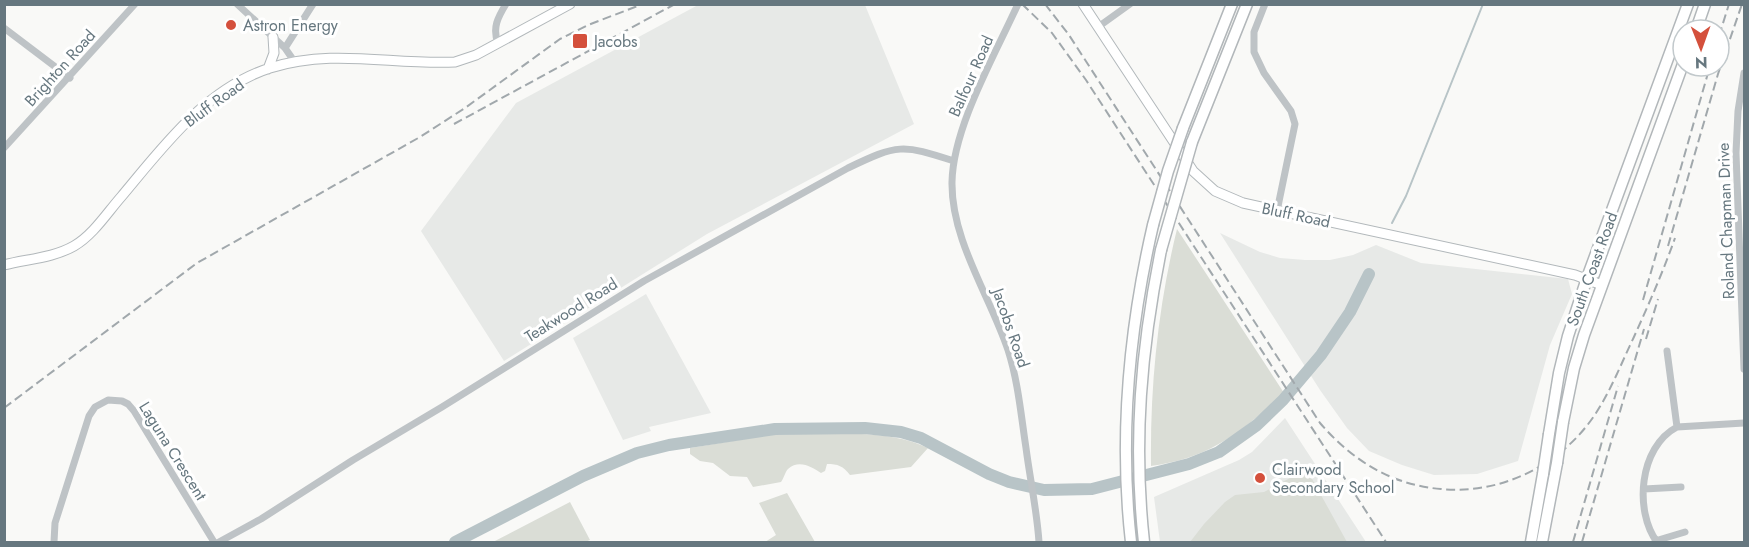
<svg xmlns="http://www.w3.org/2000/svg" width="1749" height="547" font-family="Jost,sans-serif">
	<rect width="100%" height="100%" fill="#f9f9f7"/>
	<path fill="#e7e9e7" d="M698 5H865L914 124 707 234 504 361 421 231 516 103Z
		M1220 233 1260 252 1280 258 1305 260H1330L1353 255 1376 245 1421 263 1568 279 1572 294 1550 345 1518 461 1477 474 1434 475 1402 465 1369 451 1347 428 1320 390Z
		M646 294 711 413 649 427 651 431 623 440 573 338Z
		M1285 418 1366 542H1160L1154 497 1239 460 1252 452Z"/>
	<path fill="#daddd6" d="M1177 229 1284 393C1242 432 1210 458 1151 466 1150 385 1158 307 1177 229Z
		M820 433C857 434 894 432 928 448L911 467 850 475C843 466 838 464 827 464L825 471 821 473C812 467 799 459 788 469 785 472 784 478 781 482L753 487 747 477 730 476 713 463 700 461 690 454V448L768 435Z
		M1301 472H1306L1311 477 1347 542H1190L1204 524 1225 502 1235 495 1264 492Z
		M787 493 815 542H765L776 535 759 503Z
		M570 502 590 540 585 542H493Z"/>
	<g fill="none" stroke-linecap="round" stroke-linejoin="round">
		<path stroke="#b8c4c7" stroke-width="2" d="M1392 223 1406 196 1483 4"/>
		<path stroke="#b8c4c7" stroke-width="12" d="M455 542 583 476 637 453 669 445 775 429 865 428 901 432 921 438 989 474 1009 482 1044 490 1092 489 1189 464 1219 452 1257 425 1283 400 1321 355 1350 312 1369 274"/>
		<defs>
			<path id="major" d="M1083 4 1193 171 1215 191 1243 203 1575 275 1602 285
				M268 69 274 53 273 37
				M4 265C27 259 53 258 74 246 93 235 107 213 121 197 163 147 205 89 270 68 333 48 391 65 455 62L476 55 570 4"/>
			<path id="highway" d="M1696 30 1705 4
				M1183 128 1232 4
				M1192 142 1247 4
				M1563 422 1574 368 1584 335 1683 64
				M1549 434 1559 373 1568 336 1587 278 1688 4
				M1131 542C1119 436 1129 329 1153 225
				M1144 542C1133 442 1141 349 1161 250
				M1531 542 1543 474
				M1542 542 1557 463"/>
		</defs>
		<use href="#major" stroke="#b2b8bb" stroke-width="11"/>
		<use href="#highway" stroke="#b2b7ba" stroke-width="13"/>
		<path stroke="#bec3c6" stroke-width="7" d="M237 4 285 48 294 61
			M1018 4C995 55 953 127 952 182 951 240 990 296 1008 350 1018 381 1021 415 1026 448 1030 479 1037 511 1039 542
			M1265 4 1254 32V52L1264 73 1291 111 1295 124 1277 211
			M1098 27 1130 4
			M4 28 70 78
			M498 43C492 28 498 17 506 4
			M285 48 313 4
			M1744 73 1738 111 1736 153 1744 369
			M4 148 135 4
			M1667 351 1677 427
			M1644 489 1681 487
			M1655 541 1685 532
			M54 542 55 523 89 416 95 407 108 400 122 401 128 404 134 411 214 542
			M219 542 261 519 353 460 442 407 644 281 848 168C898 144 902 144 954 161
			M1657 542C1634 511 1639 447 1677 427L1744 423"/>
		<use href="#major" stroke="#fff" stroke-width="9"/>
		<use href="#highway" stroke="#fff" stroke-width="10"/>
		<path stroke="#a1a8ac" stroke-width="2" stroke-dasharray="9 4.5" stroke-linecap="butt" d="M1022 4 1052 33 1086 80 1386 542
			M1045 4 1069 35 1320 423C1352 460 1391 485 1441 489 1502 495 1563 464 1596 413 1611 390 1621 364 1633 339 1648 306 1663 272 1675 238
			M1719 36 1729 4
			M454 124 675 4
			M1668 246 1718 74 1742 4
			M1643 300 1710 66
			M1646 339 1658 299
			M4 408 197 263 420 137 465 108 560 39 588 25 643 4
			M1573 542 1618 386
			M1582 542 1644 329"/>
		<defs>
			<path id="highway-bridge" d="M1153 225 1168 171 1183 128
				M1161 250 1192 142
				M1557 463 1563 422
				M1543 474 1549 434"/>
		</defs>
		<use href="#highway-bridge" stroke="#b2b7ba" stroke-width="13" stroke-linecap="butt"/>
		<use href="#highway-bridge" stroke="#fff" stroke-width="10"/>
	</g>
	<g fill="#d4503c" stroke="#fff" stroke-width="2">
		<circle cx="231" cy="25" r="6"/>
		<rect x="572" y="33" width="16" height="16" rx="3"/>
		<circle cx="1260" cy="478" r="6"/>
	</g>
	<g text-anchor="middle" dominant-baseline="central" stroke-width="6" stroke-linejoin="round" paint-order="stroke">
		<g font-size="16" fill="#66777f" stroke="#fff" text-anchor="start">
			<text x="243" y="25">Astron Energy</text>
			<text x="594" y="41">Jacobs</text>
			<text x="1272" y="469">Clairwood<tspan x="1272" dy="18">Secondary School</tspan></text>
		</g>
		<g font-size="16" fill="#66777f" stroke="#fff">
			<text transform="translate(60 68) rotate(-48)">Brighton Road</text>
			<text transform="translate(971 76) rotate(-66)">Balfour Road</text>
			<text transform="translate(214 103) rotate(-36)">Bluff Road</text>
			<text transform="translate(1296 215) rotate(12)">Bluff Road</text>
			<text transform="translate(1726 221) rotate(-92)">Roland Chapman Drive</text>
			<text transform="translate(1592 269) rotate(-70)">South Coast Road</text>
			<text transform="translate(571 310) rotate(-32)">Teakwood Road</text>
			<text transform="translate(1011 328) rotate(71)">Jacobs Road</text>
			<text transform="translate(173 451) rotate(58)">Laguna Crescent</text>
		</g>
	</g>
	<rect width="1749" height="547" fill="none" stroke="#66777f" stroke-width="12"/>
	<g transform="translate(1701 48) rotate(179)"><circle r="28" fill="#ffffff" stroke="#c2c9cc" stroke-width="1.5"/>
	<path d="M0-4.5L10 22L0 15L-10 22Z" fill="#d4503c"/>
	<text y="-9" font-size="16" font-weight="bold" text-anchor="middle" fill="#66777f">N</text>
	</g>
</svg>
